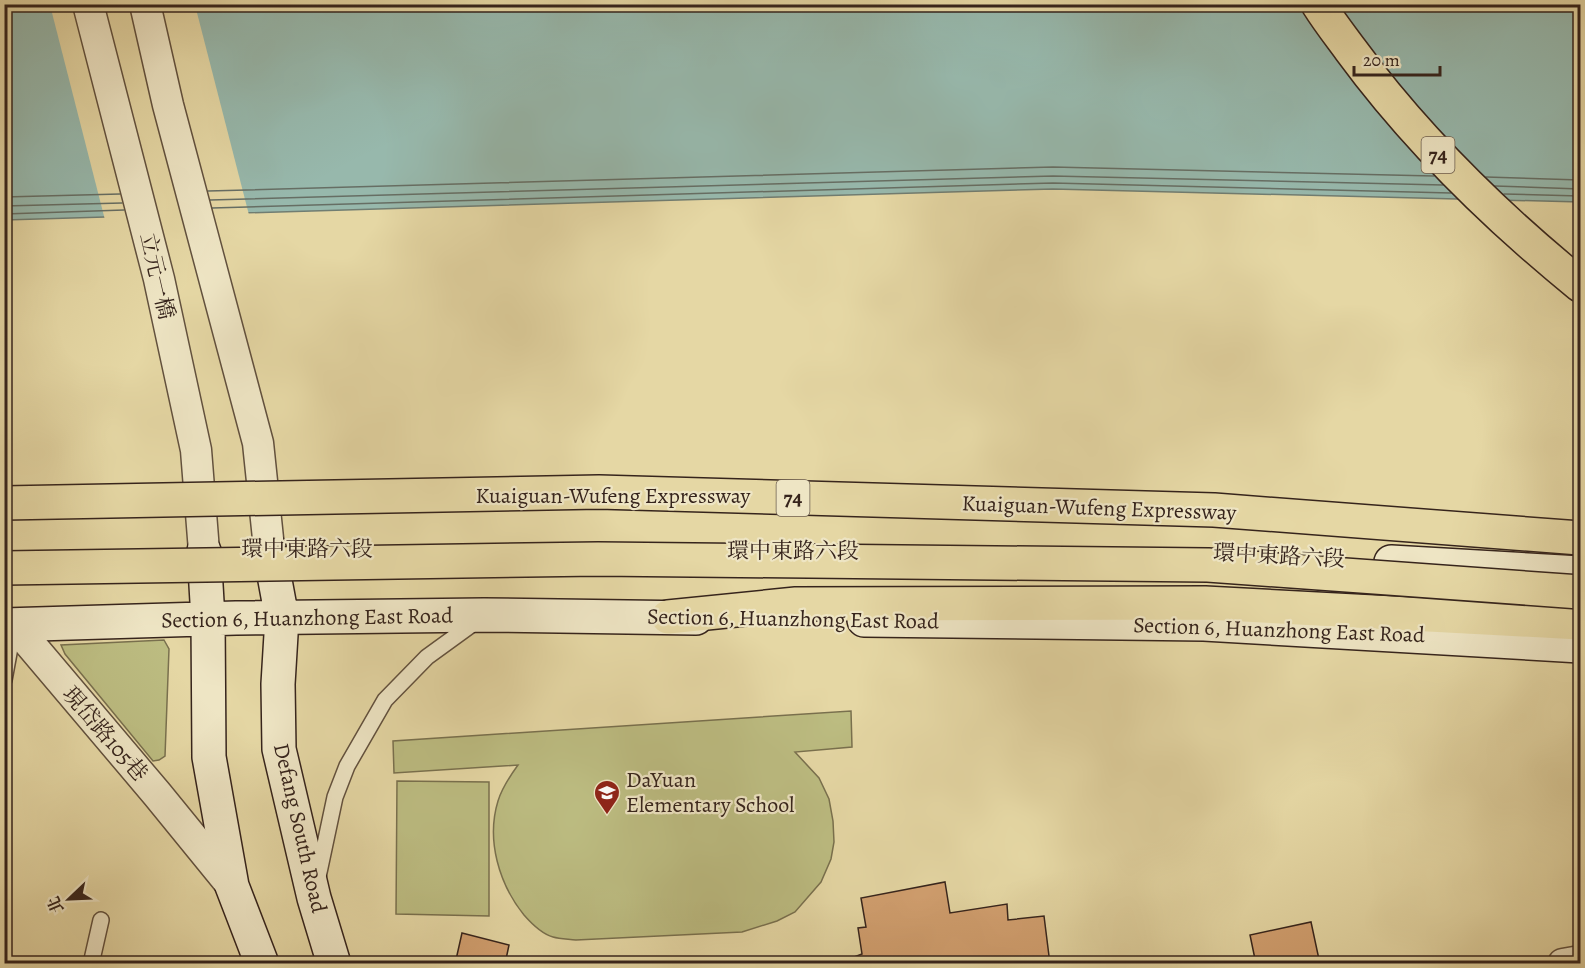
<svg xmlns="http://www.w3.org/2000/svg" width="1585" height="968" font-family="Alegreya,'Noto Serif TC',serif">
	<rect width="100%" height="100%" fill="#e5d7a4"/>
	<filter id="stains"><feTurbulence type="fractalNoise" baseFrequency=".00333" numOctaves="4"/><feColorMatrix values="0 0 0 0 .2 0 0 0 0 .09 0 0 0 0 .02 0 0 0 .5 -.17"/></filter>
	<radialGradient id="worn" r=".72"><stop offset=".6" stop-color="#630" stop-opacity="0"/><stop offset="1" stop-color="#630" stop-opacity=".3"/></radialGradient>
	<path fill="#bcbc81" stroke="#79704e" stroke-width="1.5" d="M164 640 169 649 165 756 159 760 153 761 65 654 61 645Z
		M851 711 852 747 795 752 819 778 829 799 833 821 834 842 831 859 821 882 795 912 777 921 742 932 576 940C569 939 560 939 553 937 542 934 531 923 524 915 499 884 486 840 498 801 502 788 510 776 518 765L394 773 393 741Z
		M397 781 489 782V916L396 914Z"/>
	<path fill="#97b8ac" stroke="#707d72" stroke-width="1.5" d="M4 5H1580V202L1053 189 5 220Z"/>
	<path fill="#e5d7a4" d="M50 5H195L249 215 105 220Z"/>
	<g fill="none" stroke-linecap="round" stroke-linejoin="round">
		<path stroke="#666e64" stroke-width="1.5" d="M1486 177 1580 180
			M1495 186 1580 189
			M208 191 1053 167 1434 176
			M1504 194 1580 196
			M4 197 120 194
			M210 200 1053 176 1443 185
			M4 206 122 203
			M212 208 1053 183 1451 193
			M4 214 124 210"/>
	</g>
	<path fill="#d19f6f" stroke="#36241c" stroke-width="1.5" d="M945 882 950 913 1007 904 1008 920 1044 916 1050 964H855L854 957 862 954 858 928 866 927 861 898Z
		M1311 922 1320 964H1256L1250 935Z
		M462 933 509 945 505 964H455Z"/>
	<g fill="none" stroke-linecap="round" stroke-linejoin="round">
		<defs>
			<path id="lane" d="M4 680 14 626
				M318 877 335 797 347 766 385 700 427 657 478 620
				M91 964 101 920"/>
			<path id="street" d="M88 4 159 279 196 450 204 551
				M145 4 168 105 258 443 269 548
				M14 625 157 794 232 886
				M1563 964 1580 961"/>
			<path id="secondary" d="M269 548 282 618 278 684 279 749 314 898 334 964
				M204 551 208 619 209 757 232 886 262 964
				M1391 562 1580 573
				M864 620 1204 624 1580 646
				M4 625 236 618 484 615 696 618"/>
			<path id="highway" d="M1318 4C1328 20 1339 34 1350 49 1416 139 1494 215 1580 285
				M668 617 796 604 1205 603 1580 623"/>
		</defs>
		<use href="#lane" stroke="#62513e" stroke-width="18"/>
		<use href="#street" stroke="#62513e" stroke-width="33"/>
		<use href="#secondary" stroke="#36241c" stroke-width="36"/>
		<use href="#highway" stroke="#36241c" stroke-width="36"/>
		<use href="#lane" stroke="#eee5c4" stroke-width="15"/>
		<use href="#street" stroke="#eee5c4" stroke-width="30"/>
		<use href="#secondary" stroke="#eee5c4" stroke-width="33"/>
		<use href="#highway" stroke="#e5d7a4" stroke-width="33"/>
		<defs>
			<path id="highway-bridge" d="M4 503 599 492 1214 510 1580 538
				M4 568 598 559 1208 565 1580 592"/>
		</defs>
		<use href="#highway-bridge" stroke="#36241c" stroke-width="36" stroke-linecap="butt"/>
		<use href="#highway-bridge" stroke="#e5d7a4" stroke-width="33"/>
	</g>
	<defs>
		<symbol id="school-pin" viewBox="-11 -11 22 30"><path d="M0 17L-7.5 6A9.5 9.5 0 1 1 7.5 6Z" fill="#8f2418" stroke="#eee5c4"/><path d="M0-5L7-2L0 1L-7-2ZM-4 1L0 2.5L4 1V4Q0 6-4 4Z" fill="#fff"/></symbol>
	</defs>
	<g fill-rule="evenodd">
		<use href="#school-pin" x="592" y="778" width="30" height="40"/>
	</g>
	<g text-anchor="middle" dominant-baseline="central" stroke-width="4.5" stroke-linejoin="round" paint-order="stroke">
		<g fill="#eee5c4" stroke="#6d5e4e" stroke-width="1.5">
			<rect x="1421.5" y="137" width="33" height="36" rx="4.5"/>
			<rect x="776.5" y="480" width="33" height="36" rx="4.5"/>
		</g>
		<g font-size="21" font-weight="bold" fill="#36241c">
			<text x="1438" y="155">74</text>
			<text x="793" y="498">74</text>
		</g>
		<g font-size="22" fill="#36241c" stroke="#eee5c4">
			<text transform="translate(157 276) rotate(77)">立元一橋</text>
			<text x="613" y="496">Kuaiguan-Wufeng Expressway</text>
			<text transform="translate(1099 508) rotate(2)">Kuaiguan-Wufeng Expressway</text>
			<text x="307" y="549">環中東路六段</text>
			<text x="793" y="551">環中東路六段</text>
			<text transform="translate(1279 556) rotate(3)">環中東路六段</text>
			<text transform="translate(307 618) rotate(-1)">Section 6, Huanzhong East Road</text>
			<text transform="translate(793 619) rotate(1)">Section 6, Huanzhong East Road</text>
			<text transform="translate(1279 630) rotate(2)">Section 6, Huanzhong East Road</text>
			<text transform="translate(105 734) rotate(49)">現岱路105巷</text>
			<text transform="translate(300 828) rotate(77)">Defang South Road</text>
		</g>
		<g font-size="22" fill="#36241c" stroke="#eee5c4" text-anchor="start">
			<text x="626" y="780">DaYuan<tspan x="626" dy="25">Elementary School</tspan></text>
		</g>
	</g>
	<rect width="1585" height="968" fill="none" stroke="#e5d7a4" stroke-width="24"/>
	<rect x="6" y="6" width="1573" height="956" fill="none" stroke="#36241c" stroke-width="3"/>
	<rect x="12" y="12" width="1561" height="944" fill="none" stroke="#36241c" stroke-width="1.5"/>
	<g transform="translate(69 899) rotate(247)" stroke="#eee5c4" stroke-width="4.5" paint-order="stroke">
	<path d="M0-4.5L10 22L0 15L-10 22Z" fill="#36241c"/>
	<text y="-9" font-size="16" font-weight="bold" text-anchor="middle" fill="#36241c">北</text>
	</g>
	<path d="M1354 66v9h86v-9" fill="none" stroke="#36241c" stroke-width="3"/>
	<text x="1363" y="66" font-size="18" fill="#36241c" stroke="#eee5c4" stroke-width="4.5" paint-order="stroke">20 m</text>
	<rect width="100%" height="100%" filter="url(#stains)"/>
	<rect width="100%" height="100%" fill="url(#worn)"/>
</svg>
